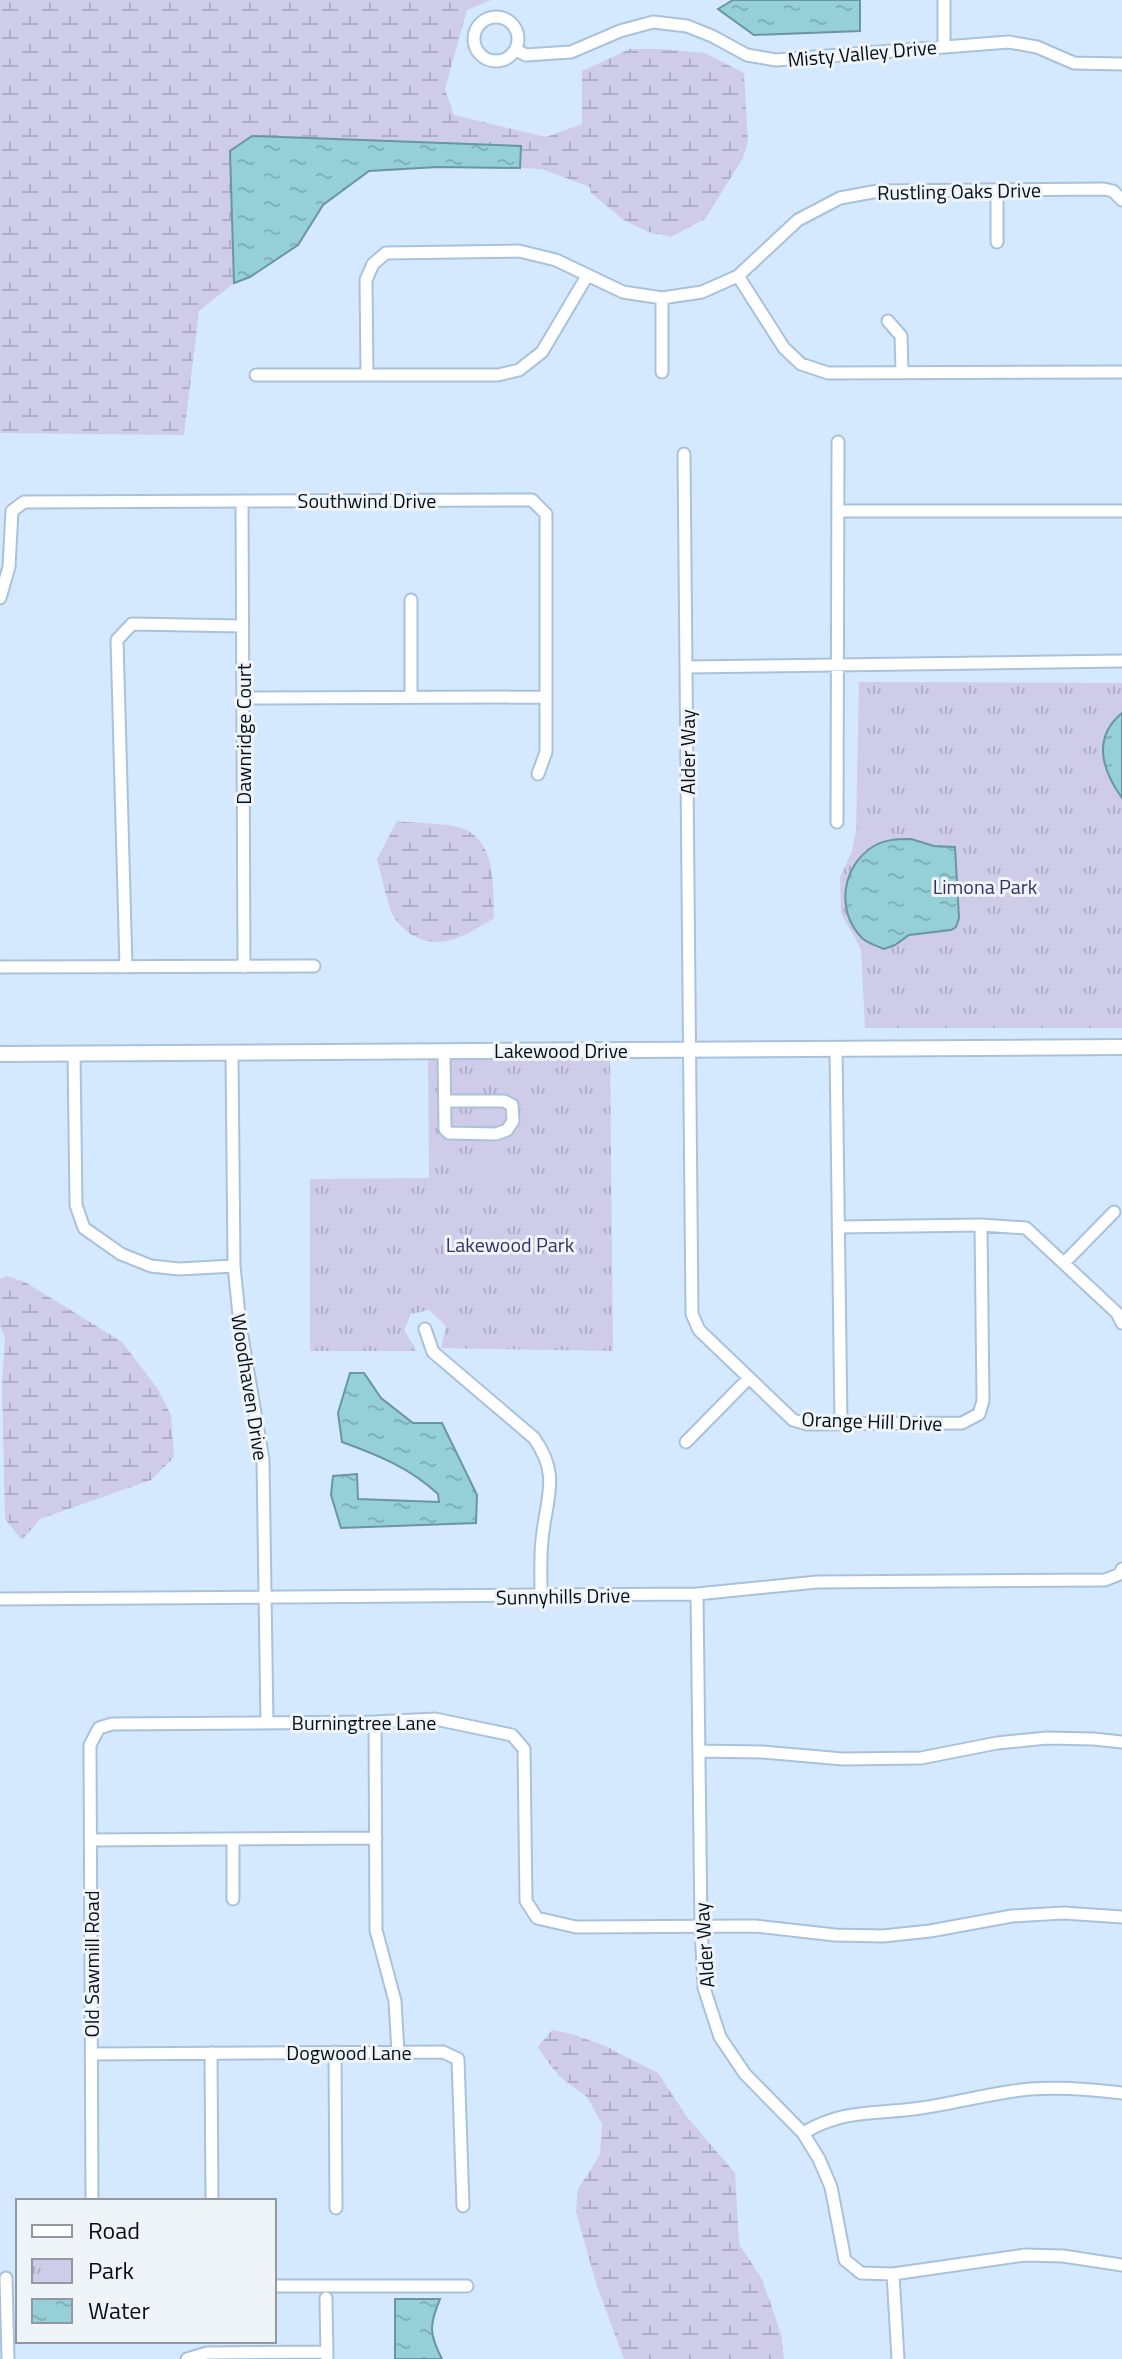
<svg xmlns="http://www.w3.org/2000/svg" width="1122" height="2359" font-family="'Titillium Web',sans-serif">
	<defs>
		<pattern id="wetland-marsh" width="20" height="14" patternUnits="userSpaceOnUse" patternTransform="scale(2)"><rect width="20" height="14" fill="#cecce9"/><path d="M1 5h8M5 5V1M11 12h8M15 12V8" fill="none" stroke="#afaec7"/></pattern>
		<pattern id="park-tufts" width="24" height="20" patternUnits="userSpaceOnUse" patternTransform="scale(2)"><rect width="24" height="20" fill="#cecce9"/><path d="M3 7l-1-3M5 7V3M7 7l1-3M15 17l-1-3M17 17v-4M19 17l1-3" fill="none" stroke="#afaec7"/></pattern>
		<pattern id="water-ripples" width="26" height="14" patternUnits="userSpaceOnUse" patternTransform="scale(2)"><rect width="26" height="14" fill="#95d0d9"/><path d="M2 4q2-2 4 0t4 0M15 11q2-2 4 0t4 0" fill="none" stroke="#7fb1ba"/></pattern>
	</defs>
	<rect width="100%" height="100%" fill="#d4e9fe"/>
	<path fill="url(#wetland-marsh)" d="M0 0H491L467 10 445 89 454 115 546 137 582 124V71L630 49H661L705 53 744 73 748 142 743 158 705 219 671 237 648 232 624 220 591 193 590 187 542 169 520 168 521 146 230 151 234 283 199 311 184 435 0 433Z
		M397 821C414 823 430 823 447 825 497 830 493 879 494 918 461 940 425 958 395 919 388 909 381 873 377 859Z
		M7 1276 25 1282 122 1342 157 1388 171 1415 174 1457 151 1480 40 1519 22 1540 5 1519 2 1385 5 1337 0 1326V1279Z
		M552 2030 572 2034 605 2046 658 2073 687 2117 735 2173 739 2244 762 2279 781 2334 784 2359H624L596 2283 576 2212 578 2189 600 2155 602 2124 587 2097 559 2076 540 2051 538 2047Z"/>
	<path fill="url(#park-tufts)" d="M859 682 1122 683V1028H865L861 949 841 913 840 877 852 851 856 831Z
		M428 1055H610L613 1351 441 1348 446 1326 429 1310 411 1314 404 1330 417 1351H310V1179L429 1178Z"/>
	<path fill="#cecce9" d="M516 1158 517 1182H476L477 1160Z"/>
	<path fill="url(#water-ripples)" stroke="#6a969f" stroke-width="2" d="M733 0H860V31L754 35 718 9Z
		M252 136 521 146 520 168 438 167 369 171 323 205 298 245 250 277 234 283 230 151Z
		M1122 713V798C1102 770 1092 738 1122 713Z
		M911 839 934 846 955 847 959 918 956 927 951 930 909 935 895 945 884 949C877 946 867 943 862 938 835 911 842 865 874 846 886 839 898 839 911 839Z
		M350 1373H364L381 1398 413 1423H442L477 1495 476 1523 341 1528 331 1495 333 1476 357 1474 358 1499 439 1502 438 1494C410 1468 378 1455 342 1442L338 1413Z
		M395 2299H440C429 2325 429 2334 442 2359H395Z"/>
	<g fill="none" stroke-linecap="round" stroke-linejoin="round">
		<defs>
			<path id="minor" d="M944 0V46
				M474 39a22 22 0 1 1 44 0a22 22 0 1 1-44 0Z
				M516 50 526 55 571 52 620 31 653 22 687 26 712 36 747 55 776 60 1009 42 1037 47 1074 63 1122 64
				M997 191V242
				M738 276 784 348 801 364 828 373 1122 372
				M662 298V372
				M888 321 901 336 902 373
				M256 375H498L519 370 542 352 587 276
				M367 375 366 280 373 264 386 253 519 251 556 260 623 292 662 298 702 292 738 276 798 220 840 198 878 191 1104 189 1113 191 1122 200
				M684 454 692 1314 699 1330 793 1420 807 1424 962 1423 979 1414 983 1401 981 1225
				M242 501 244 967
				M839 511H1122
				M0 598 9 567 12 511 24 502 532 500 546 514V752L538 774
				M411 600V697
				M686 667 1122 661
				M243 698 546 697
				M837 822 838 442
				M0 967 314 966
				M126 967 117 640 132 624 242 626
				M836 1048 841 1424
				M444 1051 445 1129 449 1133 496 1134 507 1130 513 1121 512 1105 504 1101H445
				M232 1052 234 1266 240 1325 263 1460 267 1723
				M74 1053 76 1205 84 1228 121 1254 151 1266 179 1269 234 1266
				M838 1227 981 1225 1026 1228 1117 1313 1122 1323
				M1065 1262 1114 1212
				M425 1329 433 1352 534 1438C561 1476 546 1497 542 1540 540 1558 541 1577 541 1596
				M686 1442 748 1379
				M697 1594 701 1926 704 1988 720 2037 745 2074 803 2133 819 2159 831 2187 845 2260 861 2273 893 2274 1025 2255 1063 2256 1122 2265
				M0 1599 697 1594 817 1582 1105 1580 1120 1574 1122 1569
				M375 1722 376 1930 395 2001 398 2052
				M699 1751 762 1752 843 1759 921 1758 997 1743 1047 1738 1094 1739 1122 1742
				M233 1839V1899
				M90 1840 376 1838
				M335 2052 336 2208
				M211 2053 212 2201
				M92 2054 443 2052 458 2059 463 2206
				M803 2133C846 2108 874 2115 921 2108 958 2103 994 2092 1030 2089 1061 2087 1091 2089 1122 2093
				M92 2201 90 1745 99 1728 112 1724 375 1722 435 1719 512 1735 524 1749 526 1901 537 1918 576 1927 755 1926 835 1935 883 1936 930 1931 1012 1916 1064 1913 1122 1917
				M893 2274 898 2359
				M6 2278 8 2359
				M274 2286H467
				M326 2298 327 2357
				M187 2359 207 2353 327 2352"/>
			<path id="tertiary" d="M0 1054 1122 1047"/>
		</defs>
		<use href="#minor" stroke="#a9c2db" stroke-width="15"/>
		<use href="#tertiary" stroke="#a9c2db" stroke-width="18"/>
		<use href="#minor" stroke="#fff" stroke-width="11"/>
		<use href="#tertiary" stroke="#fff" stroke-width="14"/>
	</g>
	<g text-anchor="middle" dominant-baseline="central" stroke-width="6" stroke-linejoin="round" paint-order="stroke">
		<g font-size="20" fill="#060f17" stroke="#eff4f9">
			<text transform="translate(862 53) rotate(-5)">Misty Valley Drive</text>
			<text transform="translate(959 191) rotate(-1)">Rustling Oaks Drive</text>
			<text x="367" y="500">Southwind Drive</text>
			<text transform="translate(243 734) rotate(-90)">Dawnridge Court</text>
			<text transform="translate(687 752) rotate(-90)">Alder Way</text>
			<text x="561" y="1050">Lakewood Drive</text>
			<text transform="translate(250 1387) rotate(81)">Woodhaven Drive</text>
			<text transform="translate(872 1421) rotate(2)">Orange Hill Drive</text>
			<text transform="translate(563 1596) rotate(-1)">Sunnyhills Drive</text>
			<text x="364" y="1722">Burningtree Lane</text>
			<text transform="translate(704 1945) rotate(-94)">Alder Way</text>
			<text transform="translate(91 1964) rotate(-90)">Old Sawmill Road</text>
			<text x="349" y="2052">Dogwood Lane</text>
		</g>
		<g font-size="20" fill="#3a2f65" stroke="#eff4f9">
			<text x="985" y="886">Limona Park</text>
			<text x="510" y="1244">Lakewood Park</text>
		</g>
	</g>
	<rect x="16" y="2199" width="260" height="144" fill="#eff4f9" stroke="#92989f" stroke-width="2"/>
	<rect x="32" y="2225" width="40" height="12" fill="#ffffff" stroke="#92989f" stroke-width="2"/>
	<text x="88" y="2239" font-size="24" fill="#060f17">Road</text>
	<rect x="32" y="2259" width="40" height="24" fill="url(#park-tufts)" stroke="#92989f" stroke-width="2"/>
	<text x="88" y="2279" font-size="24" fill="#060f17">Park</text>
	<rect x="32" y="2299" width="40" height="24" fill="url(#water-ripples)" stroke="#92989f" stroke-width="2"/>
	<text x="88" y="2319" font-size="24" fill="#060f17">Water</text>
</svg>
